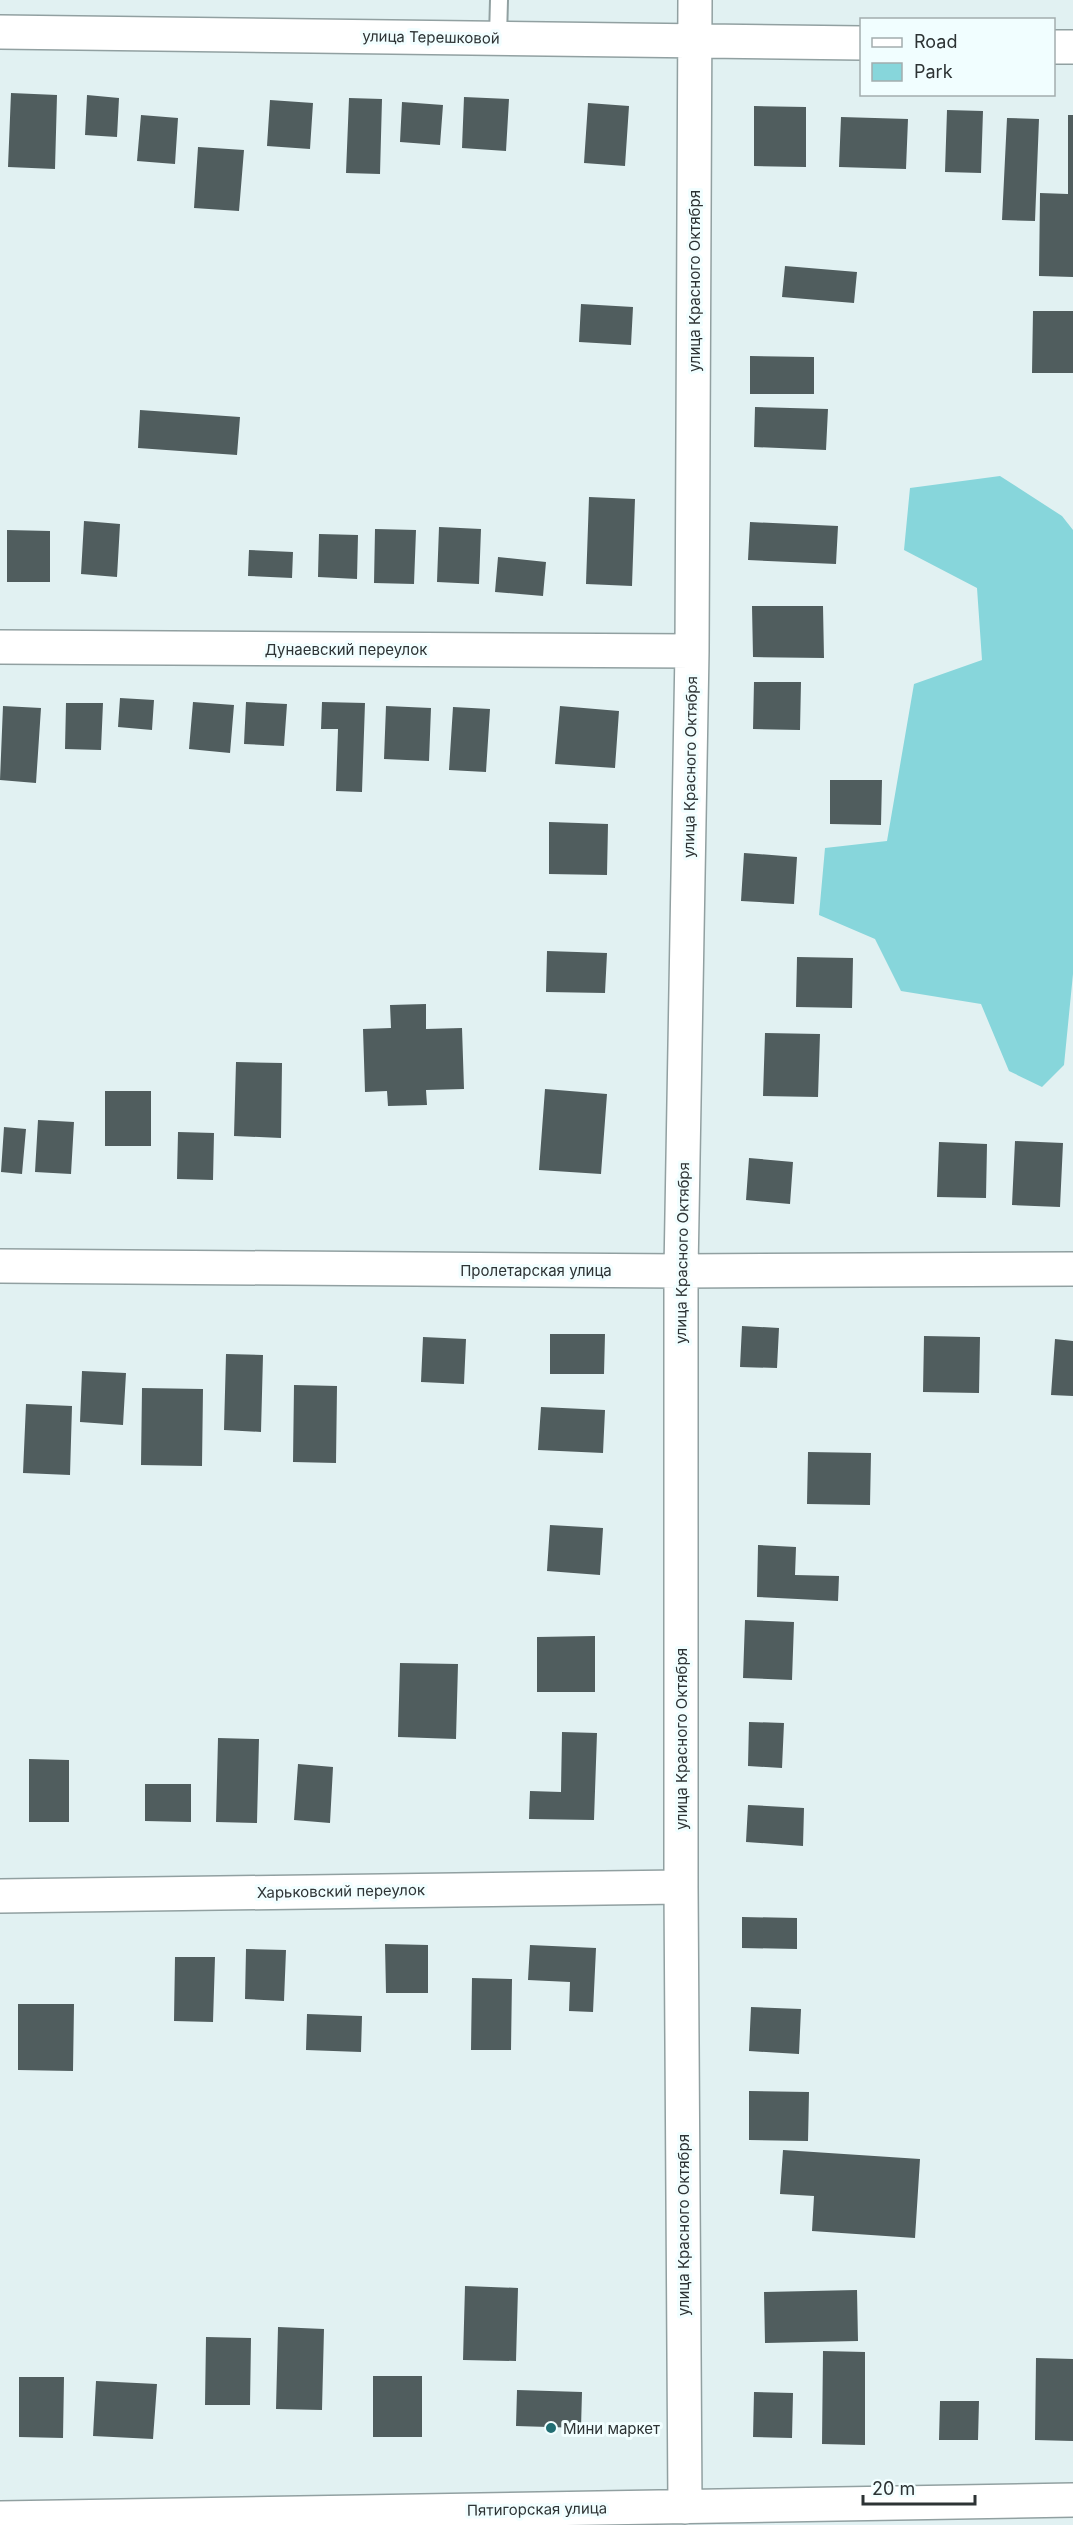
<svg xmlns="http://www.w3.org/2000/svg" width="1073" height="2525" font-family="Inter,sans-serif">
	<rect width="100%" height="100%" fill="#e1f1f2"/>
	<path fill="#87d6db" d="M1000 476 1062 516 1073 530V974L1064 1065 1042 1087 1009 1071 981 1004 901 991 875 939 819 915 825 848 887 841 914 684 982 660 977 588 904 550 910 488Z"/>
	<path fill="#505d5e" d="M11 93 57 95 55 169 8 167Z
		M87 95 119 98 117 137 85 135Z
		M464 97 509 99 506 151 462 148Z
		M349 98 382 99 380 174 346 173Z
		M270 100 313 103 310 149 267 146Z
		M402 102 443 105 440 145 400 142Z
		M588 103 629 106 625 166 584 163Z
		M754 106 806 107V167L754 166Z
		M947 110 983 111 981 173 945 172Z
		M141 115 178 118 175 164 137 161Z
		M1068 115H1073V277L1039 276 1040 193 1068 194Z
		M841 117 908 119 906 169 839 167Z
		M1007 118 1039 119 1035 221 1002 220Z
		M198 147 244 150 239 211 194 208Z
		M785 266 857 272 854 303 782 297Z
		M581 304 633 307 631 345 579 342Z
		M1033 311H1073V373H1032Z
		M750 356 814 357V394H750Z
		M755 407 828 409 826 450 754 447Z
		M140 410 240 417 237 455 138 448Z
		M589 497 635 499 632 586 586 584Z
		M84 521 120 524 117 577 81 574Z
		M750 522 838 526 836 564 748 560Z
		M439 527 481 529 479 584 437 582Z
		M375 529 416 530 414 584 374 583Z
		M7 530 50 531V582H7Z
		M319 534 358 535 357 579 318 577Z
		M249 550 293 552 292 578 248 576Z
		M498 557 546 562 543 596 495 592Z
		M752 606H823L824 658 753 657Z
		M754 682H801L800 730 753 729Z
		M120 698 154 700 152 730 118 727Z
		M193 702 234 705 230 753 189 749Z
		M246 702 287 704 284 746 244 744Z
		M322 702 365 703 362 792 336 791 338 729H321Z
		M66 703H103L101 750 65 749Z
		M3 706 41 708 36 783 0 780Z
		M386 706 431 708 429 761 384 759Z
		M560 706 619 711 615 768 555 764Z
		M453 707 490 709 486 772 449 770Z
		M830 780H882L881 825 830 824Z
		M549 822 608 824 607 875 549 874Z
		M744 853 797 857 794 904 741 901Z
		M547 951 607 953 605 993 546 992Z
		M797 957 853 958 852 1008 796 1007Z
		M426 1004V1029L462 1028 464 1089 426 1090 427 1105 388 1106 387 1091 365 1092 363 1029 391 1028 390 1005Z
		M765 1033 820 1034 818 1097 763 1096Z
		M236 1062 282 1063 281 1138 234 1136Z
		M545 1089 607 1094 601 1174 539 1170Z
		M105 1091H151V1146H105Z
		M38 1120 74 1122 71 1174 35 1172Z
		M4 1127 26 1129 22 1174 1 1172Z
		M178 1132 214 1133 213 1180 177 1179Z
		M1015 1141 1063 1143 1060 1207 1012 1205Z
		M939 1142 987 1144 986 1198 937 1197Z
		M749 1158 793 1162 790 1204 746 1200Z
		M742 1326 779 1328 777 1368 740 1367Z
		M550 1334H605L604 1374H550Z
		M924 1336 980 1337 979 1393 923 1392Z
		M423 1337 466 1339 464 1384 421 1382Z
		M1055 1339 1073 1341V1396L1051 1395Z
		M226 1354 263 1355 261 1432 224 1430Z
		M82 1371 126 1373 123 1425 80 1422Z
		M294 1385 337 1386 336 1463 293 1462Z
		M142 1388 203 1389 202 1466 141 1465Z
		M26 1404 72 1406 70 1475 23 1473Z
		M541 1407 605 1410 603 1453 538 1450Z
		M808 1452 871 1453 870 1505 807 1504Z
		M550 1525 603 1528 600 1575 547 1571Z
		M758 1545 796 1547 795 1575 839 1576 838 1601 757 1597Z
		M745 1620 794 1622 792 1680 743 1678Z
		M595 1636V1692H537V1637Z
		M400 1663 458 1664 456 1739 398 1737Z
		M749 1722 784 1723 782 1768 748 1766Z
		M562 1732 597 1733 594 1820 529 1819 530 1791 561 1792Z
		M218 1738 259 1739 257 1823 216 1822Z
		M29 1759 69 1760V1822H29Z
		M298 1764 333 1767 330 1823 294 1820Z
		M145 1784H191V1822L145 1821Z
		M748 1805 804 1808 803 1846 746 1842Z
		M742 1917 797 1918V1949L742 1948Z
		M385 1944 428 1945V1993H386Z
		M530 1945 596 1948 593 2012 569 2011 570 1982 528 1980Z
		M246 1949 286 1950 284 2001 245 1999Z
		M175 1957H215L213 2022 174 2021Z
		M472 1978 512 1979 511 2050H471Z
		M18 2004H74L73 2071 18 2070Z
		M751 2007 801 2009 799 2054 749 2051Z
		M307 2014 362 2016 361 2052 306 2050Z
		M749 2091 809 2092 808 2141 749 2140Z
		M783 2150 920 2159 915 2238 812 2231 814 2196 780 2194Z
		M465 2286 518 2288 516 2361 463 2360Z
		M857 2290 858 2341 765 2343 764 2292Z
		M278 2327 324 2329 322 2410 276 2409Z
		M206 2337 251 2338 250 2405H205Z
		M823 2351 865 2352V2445L822 2444Z
		M1036 2358 1073 2359V2441L1035 2440Z
		M373 2376H422V2437H373Z
		M19 2377H64L63 2438 19 2437Z
		M96 2381 157 2384 153 2439 93 2436Z
		M517 2390 582 2392 581 2428 516 2426Z
		M754 2392 793 2393 792 2438 753 2437Z
		M940 2401H979L978 2440H939Z"/>
	<g fill="none" stroke-linecap="round" stroke-linejoin="round">
		<defs>
			<path id="service" d="M498 37 499 0"/>
			<path id="minor" d="M0 32 862 43
				M1054 47H1073
				M0 647 692 651
				M0 1266 681 1271 1073 1269
				M0 1896 681 1887
				M685 2507 681 1887V1271L692 651 695 0
				M0 2518 1073 2500"/>
		</defs>
		<use href="#service" stroke="#91a0a1" stroke-width="20"/>
		<use href="#minor" stroke="#91a0a1" stroke-width="36"/>
		<use href="#service" stroke="#fff" stroke-width="16"/>
		<use href="#minor" stroke="#fff" stroke-width="33"/>
	</g>
	<circle fill="#216d72" stroke="#f1feff" stroke-width="2" cx="551" cy="2428" r="6"/>
	<g text-anchor="middle" dominant-baseline="central" stroke-width="6" stroke-linejoin="round" paint-order="stroke">
		<g font-size="15" fill="#2d3334" stroke="#f1feff">
			<text transform="translate(431 37) rotate(1)">улица Терешковой</text>
			<text transform="translate(694 281) rotate(-90)">улица Красного Октября</text>
			<text x="346" y="649">Дунаевский переулок</text>
			<text transform="translate(690 767) rotate(-89)">улица Красного Октября</text>
			<text transform="translate(682 1253) rotate(-89)">улица Красного Октября</text>
			<text x="536" y="1270">Пролетарская улица</text>
			<text transform="translate(681 1739) rotate(-90)">улица Красного Октября</text>
			<text transform="translate(341 1891) rotate(-1)">Харьковский переулок</text>
			<text transform="translate(683 2225) rotate(-90)">улица Красного Октября</text>
			<text transform="translate(537 2509) rotate(-1)">Пятигорская улица</text>
		</g>
		<g font-size="15" fill="#2d3334" stroke="#f1feff" text-anchor="start">
			<text x="563" y="2428">Мини маркет</text>
		</g>
	</g>
	<rect x="860" y="18" width="195" height="78" fill="#f1feff" stroke="#a3adae" stroke-width="1.5"/>
	<rect x="872" y="38" width="30" height="9" fill="#ffffff" stroke="#a3adae" stroke-width="1.5"/>
	<text x="914" y="48" font-size="18" fill="#2d3334">Road</text>
	<rect x="872" y="63" width="30" height="18" fill="#87d6db" stroke="#a3adae" stroke-width="1.5"/>
	<text x="914" y="78" font-size="18" fill="#2d3334">Park</text>
	<path d="M863 2495v9h112v-9" fill="none" stroke="#2d3334" stroke-width="3"/>
	<text x="872" y="2495" font-size="18" fill="#2d3334" stroke="#f1feff" stroke-width="4.5" paint-order="stroke">20 m</text>
</svg>
